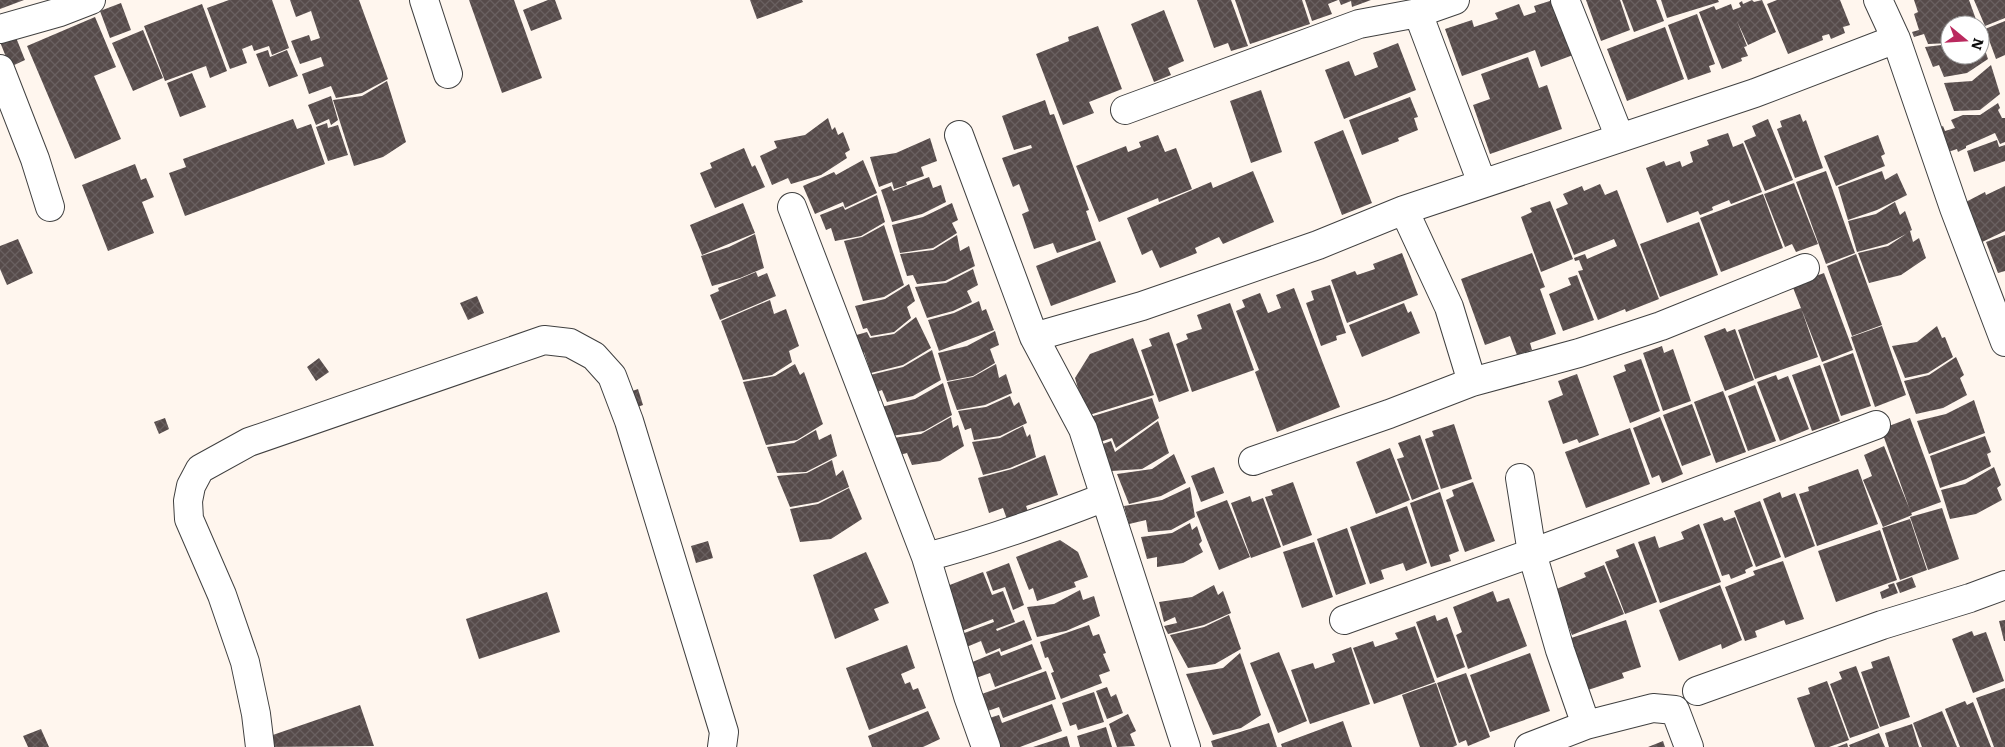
<svg xmlns="http://www.w3.org/2000/svg" width="2005" height="747" font-family="Literata,serif">
	<defs>
		<pattern id="building-cross-hatch" width="8" height="8" patternUnits="userSpaceOnUse" patternTransform="scale(1.25)"><rect width="8" height="8" fill="#564b4a"/><path d="M0 0l8 8M0 8l8-8" fill="none" stroke="#696060"/></pattern>
	</defs>
	<rect width="100%" height="100%" fill="#fff6ee"/>
	<path fill="url(#building-cross-hatch)" d="M0 0H24L0 9Z
		M229 0H272L289 48 272 55 269 46 254 51 252 45 242 49 247 63 230 69 207 8Z
		M290 0H359L388 79 362 93 336 98 331 86 309 94 302 74 324 66 321 57 300 64 291 41 309 35 311 41 320 38 311 11 296 17Z
		M469 0H514L542 78 502 93Z
		M548 0H555L562 19 531 31 523 10Z
		M750 0H802L803 2 757 19Z
		M1197 0H1231L1248 46 1231 51 1228 43 1214 48Z
		M1235 0H1302L1310 24 1250 44Z
		M1305 0H1338L1328 4 1332 14 1312 21Z
		M1339 0H1371L1352 7 1351 1 1341 5Z
		M1553 0 1573 55 1541 67 1535 50 1462 76 1445 29 1472 20 1474 27 1498 19 1495 13 1519 4 1524 16 1536 12 1534 6Z
		M1586 0H1620L1630 30 1601 41Z
		M1622 0H1656L1664 21 1634 32Z
		M1661 0H1718L1719 2 1667 18Z
		M1752 0 1754 2 1762 0 1776 32 1748 45 1737 21 1747 46 1744 47 1748 56 1741 58 1742 61 1722 69 1699 12 1714 6 1716 10 1731 4 1733 10 1741 7 1739 3 1742 1 1743 4Z
		M1777 0H1840L1850 25 1843 27 1845 33 1831 39 1829 34 1822 36 1823 40 1788 54 1767 4Z
		M1914 0H1969L1978 25H1950V43L1928 44 1924 34 1914 37 1912 32 1919 30 1914 14 1918 12Z
		M1974 0H2005V18L1985 26Z
		M121 3 131 30 110 38 100 11Z
		M202 4 227 71 210 78 206 66 165 81 144 26Z
		M1164 10 1184 61 1168 68 1171 75 1154 82 1131 24Z
		M1697 14 1715 64 1709 66 1711 72 1688 80 1668 25Z
		M95 17 116 67 94 76 121 139 75 159 27 46Z
		M2005 21V55L1996 59 1985 29Z
		M1098 26 1122 89 1089 102 1094 113 1063 125 1036 54 1069 41 1068 37Z
		M1665 27 1684 79 1627 101 1607 49Z
		M143 30 163 78 133 91 112 43Z
		M15 35 25 60 10 67 0 42Z
		M1980 35 1988 59 1967 73 1944 77 1939 65 1933 67 1925 47 1950 44V55H1980Z
		M1398 43 1416 90 1344 119 1325 70 1349 61 1355 76 1378 67 1373 53Z
		M268 50 270 57 287 50 298 76 269 87 256 54Z
		M1528 57 1539 88 1547 85 1562 129 1490 154 1473 105 1490 99 1481 74Z
		M1991 65 2000 94 1980 110 1954 111 1944 83 1972 81Z
		M192 73 206 107 180 117 167 83Z
		M387 81 406 142 383 157 354 166 333 100 362 96Z
		M1261 90 1282 152 1251 163 1230 101Z
		M331 96 338 120 331 125 329 119 316 125 308 105Z
		M1410 97 1418 117 1414 118 1418 130 1398 138 1399 141 1362 155 1349 120Z
		M1045 100 1050 115 1054 114 1089 210 1086 211 1096 240 1057 253 1053 243 1034 249 1022 214 1029 211 1019 184 1013 187 1002 158 1032 148 1031 145 1014 150 1002 116Z
		M1998 103 2000 108 1998 110 2002 118H2005V142L2000 144 1995 133 1966 146V148L1958 152 1957 149 1948 152 1932 132 1943 126 1945 131 1955 128 1951 120 1963 115H1980Z
		M1800 114 1803 122 1806 120 1823 168 1795 178 1777 129 1782 127 1780 121Z
		M828 118 832 130 835 127 838 135 843 132 850 150 845 153 847 158 821 175 791 184 788 178 772 185 760 156 777 148 774 141 805 135Z
		M293 119 297 129 311 124 325 164 185 216 169 173 186 167 183 159Z
		M1768 119 1793 180 1765 191 1744 141 1756 136 1752 126Z
		M327 123 328 128 338 125 348 155 328 161 316 127Z
		M1343 130 1372 203 1342 215 1314 142Z
		M1728 133 1733 147 1743 143 1762 192 1731 204 1729 200 1712 207 1713 210 1700 215 1698 211 1667 223 1646 168 1664 161 1666 166 1680 161 1682 167 1693 162 1690 152 1709 145 1707 140Z
		M1158 135 1165 152 1176 148 1192 189 1159 202 1158 198 1099 222 1076 166 1126 146 1128 152 1141 147 1139 142Z
		M1878 135 1885 154 1881 156 1885 166 1836 186 1824 156Z
		M930 138 937 161 921 167 924 176 906 182 907 185 894 189 892 182 879 187 870 157 896 153Z
		M1997 140 1999 147 2005 145V161L1974 172 1967 151Z
		M744 148 752 167 755 165 765 187 715 208 700 173 712 168 710 163Z
		M863 160 877 193 845 208 843 202 815 214 803 186 834 172 836 175Z
		M135 164 141 180 146 178 154 197 142 202 154 233 108 251 82 185Z
		M1253 171 1274 222 1223 244 1219 237 1195 248 1197 253 1160 268 1152 250 1142 255 1127 218 1211 182 1213 188Z
		M1826 171 1855 253 1826 264 1796 182Z
		M1882 171 1885 180 1897 173 1907 195 1877 210 1848 220 1838 187Z
		M929 177 933 188 941 185 946 202 922 214 892 222 881 190 891 186 893 191Z
		M1794 183 1818 244 1796 252 1792 244 1785 247 1764 194Z
		M1600 184 1605 195 1617 190 1659 299 1626 312 1625 309 1598 320 1578 271 1583 270 1579 260 1575 261 1574 258 1585 254 1587 259 1617 246 1614 239 1574 255 1556 209 1568 204 1563 194 1582 186 1584 191Z
		M2005 186V231L1978 244 1960 205 1985 192 1986 195Z
		M1763 194 1783 248 1721 272 1700 218Z
		M877 195 885 222 861 236 835 241 831 228 826 230 820 215 843 206 845 210Z
		M1550 201 1573 259 1541 272 1521 217 1532 212 1530 208Z
		M1895 202 1900 215 1905 211 1912 230 1910 231 1913 242 1919 238 1926 258 1901 275 1869 283 1858 253 1888 246 1906 234 1887 244 1857 252 1848 221 1876 214Z
		M743 203 755 233 702 255 690 225Z
		M952 203 958 220 952 223 957 233 933 248 900 253 892 225 923 217Z
		M1699 222 1718 275 1660 297 1640 244Z
		M884 225 904 285 884 297 863 301 844 241 862 237Z
		M755 234 764 268 740 278 712 286 701 256 729 247Z
		M957 235 960 251 969 246 975 266 945 281 917 284 913 275 907 276 900 254 933 250Z
		M2005 235V271L1998 273 1986 242Z
		M18 239 33 273 7 285 0 269V246Z
		M1100 241 1116 282 1051 306 1036 266Z
		M1402 253 1418 295 1347 323 1331 280 1355 271 1357 275 1375 269 1373 264Z
		M1532 253 1545 287 1540 289 1556 334 1530 343 1532 350 1517 355 1510 336 1485 345 1461 279Z
		M1856 254 1882 325 1852 336 1827 266Z
		M973 269 978 285 967 291 972 302 953 311 927 318 915 287 946 283Z
		M756 272 758 277 767 273 776 296 720 320 710 295 719 291 718 288Z
		M1824 273 1853 350 1822 362 1792 285Z
		M1577 275 1594 320 1563 331 1549 294 1571 285 1568 278Z
		M909 284 915 301 907 307 911 318 894 332 871 336 867 328 863 329 855 306 885 299Z
		M1330 285 1346 333 1336 336 1337 340 1321 346 1306 303 1314 300 1311 291Z
		M1294 288 1340 407 1277 432 1255 372 1259 370 1236 311 1245 307 1242 300 1260 293 1268 313 1281 308 1276 295Z
		M477 296 484 313 468 320 460 303Z
		M770 300 774 314 786 309 799 346 789 351 792 362 772 375 743 380 721 321Z
		M979 301 982 311 986 309 994 330 939 351 928 320 954 313Z
		M1230 303 1254 370 1192 392 1176 344 1188 339 1186 334 1202 329 1197 315Z
		M1404 303 1408 313 1411 311 1420 333 1362 357 1349 325Z
		M1801 308 1818 357 1755 379 1738 330Z
		M916 317 931 348 903 365 871 373 864 352 860 356 853 336 867 332 870 338 894 334Z
		M1882 326 1906 395 1875 407 1851 337Z
		M1937 326 1942 338 1945 337 1953 357 1928 373 1905 378 1892 346 1917 342Z
		M1725 328 1727 332 1735 329 1754 380 1725 391 1704 336Z
		M995 331 999 345 990 349 995 363 973 376 947 381 938 353 967 346Z
		M1169 332 1189 391 1159 402 1141 350 1152 346 1149 339Z
		M1133 338 1154 395 1086 416 1075 378 1090 354Z
		M1662 346 1664 353 1673 349 1691 401 1663 411 1643 353Z
		M932 350 941 380 913 396 887 402 882 390 875 393 870 375 903 367Z
		M1853 353 1871 406 1841 416 1823 364Z
		M1956 357 1964 375 1960 378 1967 395 1943 408 1916 414 1904 381 1929 375Z
		M319 358 329 372 316 381 307 367Z
		M1641 359 1660 411 1630 423 1613 376 1626 371 1624 365Z
		M795 364 800 375 804 372 823 424 797 440 766 445 743 382 775 376Z
		M996 364 999 378 1006 374 1012 393 985 405 957 410 947 382 973 377Z
		M1820 365 1840 421 1812 431 1792 375Z
		M1577 374 1599 435 1579 443 1577 439 1563 444 1548 401 1563 395 1558 381Z
		M1776 375 1778 380 1788 376 1809 429 1780 441 1757 382Z
		M943 383 952 415 924 431 891 436 881 407 915 399Z
		M1755 385 1776 441 1748 451 1728 396Z
		M638 389 643 405 626 411 621 395Z
		M1723 391 1746 452 1716 463 1694 402Z
		M1010 396 1014 406 1019 402 1027 423 1000 436 974 440 971 428 965 430 958 411 986 407Z
		M1152 398 1159 418 1116 448 1112 438 1100 442 1090 417Z
		M1974 400 1985 433 1929 454 1917 421 1946 414Z
		M1692 404 1711 455 1682 466 1663 415Z
		M951 417 953 428 958 425 964 446 940 461 912 465 907 453 896 456 893 438 921 434Z
		M1660 417 1683 474 1662 483 1659 475 1652 478 1633 428Z
		M165 418 169 429 159 434 154 422Z
		M1910 418 1941 502 1911 513 1881 429Z
		M1158 421 1169 453 1142 469 1111 471 1100 445 1111 441 1115 452Z
		M1454 424 1472 479 1441 489 1425 439 1434 436 1432 431Z
		M1023 426 1027 437 1030 434 1036 457 1010 468 983 475 972 442 1000 438Z
		M1630 428 1650 484 1586 508 1565 452Z
		M816 430 819 440 831 434 837 456 806 472 777 473 767 447 794 443Z
		M1420 435 1439 489 1412 500 1397 459 1404 457 1398 443Z
		M1985 436 1991 452 1987 454 1991 466 1966 479 1940 488 1930 456Z
		M1884 446 1912 515 1883 527 1863 480 1872 476 1864 455Z
		M1390 448 1410 500 1376 514 1356 462Z
		M1174 454 1186 483 1161 496 1129 504 1117 474 1152 469Z
		M1045 455 1058 495 1026 506 1030 517 1009 525 1003 508 989 513 978 478 1012 469Z
		M832 460 836 476 843 470 849 487 818 502 790 507 777 476 807 473Z
		M1214 467 1224 493 1201 502 1191 476Z
		M1994 467 2001 485 1997 488 2002 500 1976 514 1950 519 1941 490 1965 484Z
		M1858 469 1878 524 1817 546 1799 494 1809 491 1808 487Z
		M1293 482 1312 535 1283 546 1265 497 1273 495 1271 490Z
		M1473 482 1495 541 1465 552 1446 500 1454 496 1452 490Z
		M1190 487 1195 517 1171 530 1148 532 1146 520 1129 524 1124 506 1162 500Z
		M849 488 862 519 831 539 800 542 790 509 818 504Z
		M1440 492 1459 551 1449 555 1451 561 1431 567 1410 503Z
		M1780 492 1782 498 1795 493 1815 546 1785 558 1763 499Z
		M1250 496 1252 502 1263 498 1281 547 1251 558 1231 503Z
		M1227 500 1250 557 1219 570 1196 512Z
		M1760 501 1781 557 1756 567 1734 511Z
		M1407 506 1427 563 1406 571 1403 563 1381 570 1384 579 1370 584 1350 527Z
		M1942 508 1959 559 1928 570 1910 517Z
		M1722 517 1724 521 1735 517 1753 566 1745 570 1746 573 1731 579 1729 574 1722 576 1703 524Z
		M1910 519 1927 570 1900 580 1882 528Z
		M1190 523 1192 530 1197 526 1202 541 1199 544 1203 552 1183 563 1157 567V557L1147 559 1141 537 1172 533Z
		M1699 524 1721 582 1660 603 1638 542 1655 536 1659 548 1684 539 1681 532Z
		M1347 528 1366 584 1336 595 1317 539Z
		M1880 530 1897 580 1836 602 1818 551Z
		M1060 540 1078 552 1088 577 1074 582 1076 587 1037 601 1033 588 1029 590 1016 557Z
		M708 541 713 558 696 563 691 546Z
		M1314 542 1333 597 1302 608 1283 552Z
		M1634 543 1657 602 1625 614 1605 562 1619 557 1616 550Z
		M866 552 889 603 874 609 879 620 835 639 813 575Z
		M1783 561 1804 619 1786 625 1784 620 1755 631 1757 637 1745 641 1725 587 1755 575 1753 571Z
		M1009 563 1024 605 1013 610 1005 587 993 591 986 572Z
		M1604 565 1624 614 1572 635 1554 590 1586 577 1584 573Z
		M983 572 992 595 1003 591 1015 622 996 629 997 631 1024 620 1032 640 1001 652 1000 648 986 654 981 641 964 648 959 635 994 622 993 619 959 632 942 588Z
		M1912 577 1916 587 1900 593 1896 583Z
		M1894 583 1898 593 1882 599 1880 592 1889 588 1888 585Z
		M1214 585 1218 595 1223 591 1231 613 1204 625 1168 634 1164 626 1177 623 1175 617 1164 622 1159 602 1192 597Z
		M1720 585 1742 640 1722 649 1721 644 1679 661 1659 610Z
		M1080 590 1083 600 1094 596 1100 616 1066 631 1037 637 1027 607 1054 604Z
		M1493 591 1497 602 1509 598 1527 646 1468 669 1456 635 1462 632 1453 607Z
		M547 592 560 632 479 659 466 619Z
		M1229 615 1241 649 1215 664 1188 668 1170 635 1204 627Z
		M1435 615 1437 621 1447 617 1465 667 1437 678 1416 622Z
		M1626 620 1641 667 1622 673 1624 678 1588 690 1571 638Z
		M2005 620V641H2004L1999 621Z
		M1089 625 1093 636 1099 634 1106 653 1103 654 1110 671 1099 675 1102 683 1061 699 1051 673 1066 667 1054 672 1048 657 1045 658 1040 642Z
		M1415 626 1435 682 1374 704 1353 648 1373 641 1375 647 1398 639 1395 633Z
		M1972 631 1974 636 1986 632 2004 681 1973 693 1952 639Z
		M1032 644 1042 669 995 687 990 673 976 678 970 663 999 651 1001 656Z
		M907 645 915 668 901 674 905 684 910 682 913 690 918 688 926 708 869 730 846 668Z
		M1351 647 1370 704 1310 724 1291 670 1313 663 1315 669 1335 662 1332 654Z
		M1279 652 1307 721 1278 733 1250 663Z
		M1240 653 1261 715 1241 728 1213 735 1186 674 1223 668Z
		M1530 653 1550 711 1490 732 1470 675Z
		M1889 656 1910 717 1880 727 1861 672 1873 668 1871 662Z
		M1856 666 1879 728 1850 738 1830 684 1842 679 1839 672Z
		M1046 671 1056 699 1003 718 999 707 985 712 979 695Z
		M1466 673 1490 737 1468 746 1466 740 1459 743 1437 683Z
		M1827 681 1849 740 1829 747H1815L1797 698 1810 694 1808 688Z
		M1436 683 1457 745 1453 747H1420L1402 695Z
		M1107 687 1111 697 1116 694 1123 713 1107 719 1096 691Z
		M2005 688V747H1994L1976 698Z
		M1094 692 1104 722 1078 730 1076 724 1070 726 1062 703Z
		M1965 701 1967 705 1973 702 1991 747H1960L1945 709Z
		M1052 704 1062 731 1020 747H997L986 719 999 715 1002 723Z
		M360 705 374 746 267 747 264 738Z
		M928 711 940 739 923 747H872L868 736Z
		M1942 711 1957 747H1922L1913 723Z
		M1128 714 1136 731 1130 734 1135 746 1117 747 1109 724Z
		M1343 721 1352 747H1282L1281 744Z
		M1269 723 1277 747H1213L1211 741Z
		M1912 724 1919 747H1889L1885 733Z
		M1106 727 1112 747H1080L1077 736Z
		M41 729 49 747H28L23 736Z
		M1879 733 1885 747H1850L1849 745Z
		M1067 736 1070 747H1033Z
		M1663 741 1665 747H1648Z
		M1847 743 1848 747H1837Z"/>
	<g fill="none" stroke-linecap="round" stroke-linejoin="round">
		<defs>
			<path id="minor" d="M424 0 448 74
				M1565 0 1620 138
				M1878 0 1896 39 1954 208 2005 342
				M1418 13 1482 183
				M0 29 60 12 91 0
				M0 69 35 159 50 207
				M1125 110 1359 24 1418 13 1455 0
				M959 135 1034 337 1083 429 1186 747
				M792 207 926 557 968 696 986 747
				M1404 210 1449 307 1472 382
				M1034 337 1142 306 1318 245 1404 210 1755 93 1896 39
				M1253 461 1389 414 1472 382 1579 353 1661 326 1805 268
				M1520 478 1532 553 1560 650 1586 725
				M926 557C988 541 1046 520 1105 497
				M1344 620 1532 553 1876 425
				M1697 691 1882 625 1970 598 2005 585
				M260 747 256 714 245 662 222 595 189 519 188 501 191 486 200 469 249 442 544 340 570 343 594 356 612 376 629 421 724 732 722 747
				M1529 747 1586 725 1653 708 1675 710 1689 747"/>
		</defs>
		<use href="#minor" stroke="#404040" stroke-width="30"/>
		<use href="#minor" stroke="#fff" stroke-width="28"/>
	</g>
	<g transform="translate(1965 40) rotate(108)"><circle r="24" fill="#ffffff" stroke="#9e9e9e"/>
	<path d="M0-4L9 19L0 12L-9 19Z" fill="#ba295e"/>
	<text y="-8" font-size="14" font-weight="bold" text-anchor="middle" fill="#0d0d0d">N</text>
	</g>
</svg>
